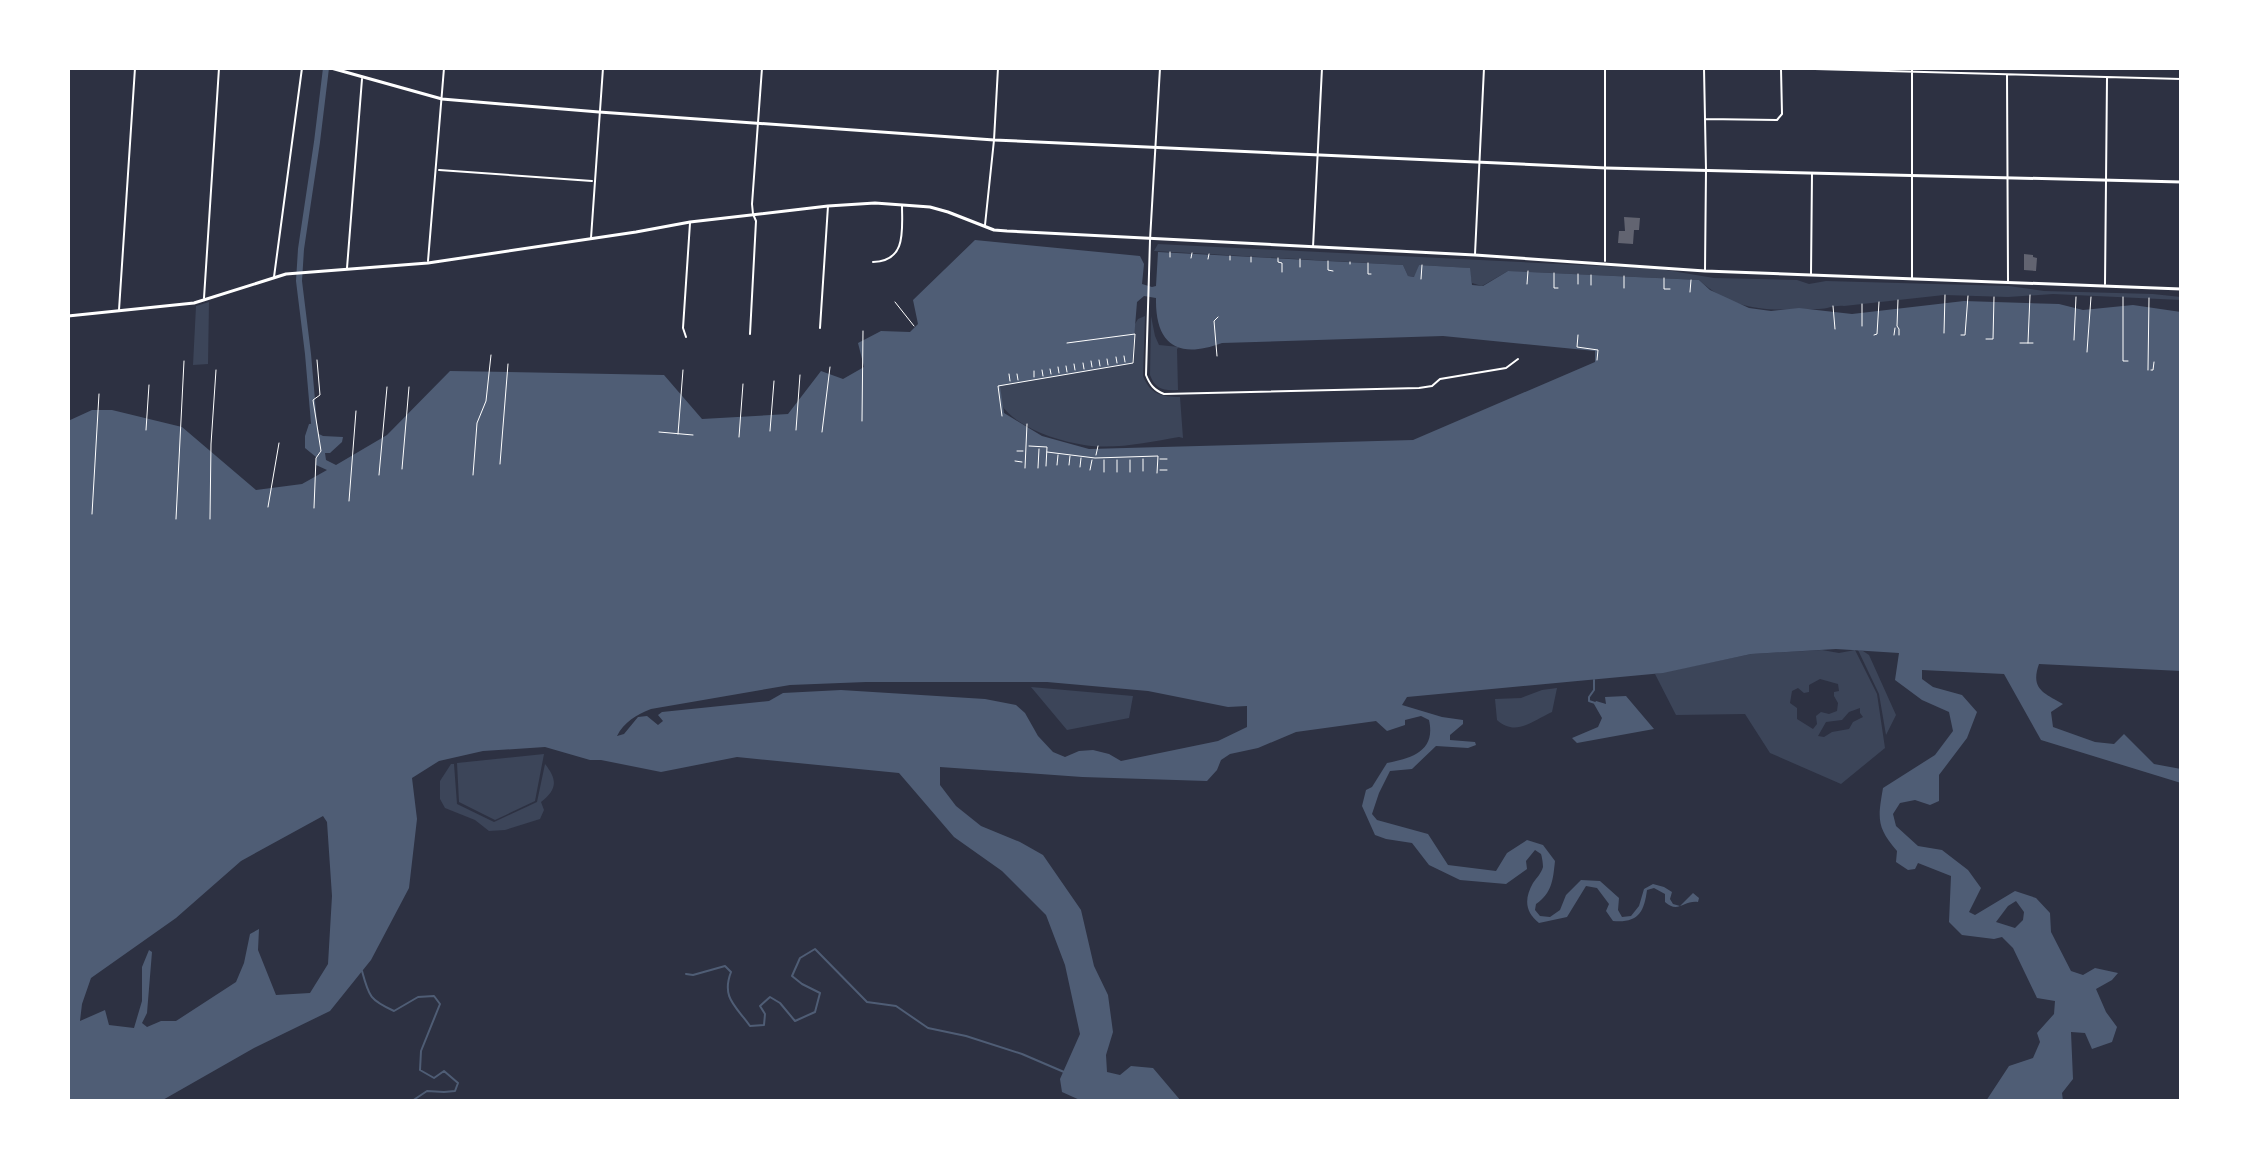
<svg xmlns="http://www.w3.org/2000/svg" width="2249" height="1169" font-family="Mulish,sans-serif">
	<rect width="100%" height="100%" fill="#2d3142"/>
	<path fill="#3c4559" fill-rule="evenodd" d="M1158 244 1660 269 1714 278 1797 280 1809 284 1826 281 2009 286 2044 291 2153 294 2181 297V300L2053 294 2008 297 1944 295 1844 306C1834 305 1828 309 1819 309 1773 310 1736 314 1699 280L1508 271 1482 286 1472 283 1469 268 1419 265 1415 277 1408 276 1403 265 1154 251Z
		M209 302 208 364 193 365 196 306Z
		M1145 316 1143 376C1150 394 1161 397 1180 397L1183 438 1179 437C1149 442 1115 450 1084 445 1058 441 1016 428 1001 404 998 399 998 392 997 386L1132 329 1138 319Z
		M1151 316 1155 336 1159 345 1179 347 1177 349 1178 390C1163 391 1155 389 1150 375Z
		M1822 650 1839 653 1855 650 1877 694 1885 748 1841 784 1770 753 1745 714 1676 715 1655 674 1751 654ZM1820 679 1838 684 1839 691 1834 692V696L1838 703 1837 711 1829 714 1821 712 1816 716 1817 724 1813 729 1797 719V708L1790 703 1792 691 1798 688 1804 693 1809 692V685ZM1860 708V713L1863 717 1853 722 1849 729 1832 732 1824 737 1818 736 1826 722 1842 720 1849 712Z
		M1858 650 1863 651 1869 655 1896 715 1886 735 1879 694Z
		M1031 687 1133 696 1129 718 1067 730Z
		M1557 688 1552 712C1532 721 1516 737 1497 720L1495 699 1521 698 1542 690Z
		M544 754 535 801 495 820 459 802 457 763Z
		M451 764H454L457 804 494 822 537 802 545 764C557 779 558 789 541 802L544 810 540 819 505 830 489 831 475 820 445 808 440 799V781Z"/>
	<path fill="#4f5d75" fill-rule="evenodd" d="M975 240 1140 256 1144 264 1142 284 1152 287 1156 286 1158 252 1403 265 1408 276 1414 277 1419 265 1470 268 1472 285 1483 286 1508 271 1699 280 1710 290 1749 308 1771 311 1799 308 1852 314 1964 301 2059 304 2083 310 2133 305 2181 312V671L2039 664C2030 689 2044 693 2063 704L2051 712 2053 727 2095 742 2114 744 2124 734 2154 764 2181 769V783L2041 740 2004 674 1922 670V679L1933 687 1962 695 1977 712 1967 738 1939 775V801L1930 805 1915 800 1900 803 1893 814 1896 826 1918 846 1942 850 1968 870 1981 888 1969 912 1975 915 2015 891 2036 898 2050 913 2051 932 2071 971 2083 975 2095 968 2118 973 2112 980 2096 989 2106 1012 2117 1027 2112 1042 2092 1049 2085 1033 2071 1032 2073 1079 2062 1093 2063 1101H1986L2009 1066 2033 1058 2040 1042 2037 1033 2054 1014 2055 1001 2037 998 2013 948 2002 937 1994 939 1962 935 1949 922 1951 876 1918 863 1915 869 1908 870 1896 862 1897 851C1876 827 1878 818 1883 788L1935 755 1953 731 1949 712 1922 700 1895 680 1899 653 1836 649 1751 654 1663 673 1407 697 1402 705 1442 717 1463 720V724L1450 735V740L1475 742 1476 745 1468 748 1436 746 1412 769 1390 771 1379 793 1372 814 1377 820 1428 834 1448 865 1496 871 1507 853 1527 840 1543 845 1555 861C1553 880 1552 893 1536 904L1535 910 1540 916 1550 917 1560 910 1566 895 1581 880 1600 881 1619 898 1618 910 1622 917 1631 916 1639 906 1644 889 1653 884 1664 887 1672 892 1670 899 1673 904 1680 906 1693 893 1699 898 1698 902C1684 900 1678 914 1665 902V894L1654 888 1647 890C1644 913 1638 923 1613 921L1606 911 1609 904 1597 888 1586 886 1567 917 1539 923C1525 912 1524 899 1533 883 1537 877 1541 874 1543 867 1543 863 1542 857 1541 854L1535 850 1526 861 1527 869 1506 884 1460 880 1429 865 1412 843 1386 839 1375 835 1362 806 1366 790 1372 787 1387 763C1412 758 1436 751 1429 720L1421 716 1405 720V725L1387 731 1376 721 1296 732 1258 748 1230 754 1221 760 1217 770 1207 781 1082 777 940 767V785L956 806 981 826 1020 842 1043 855 1081 910 1094 966 1108 995 1113 1032 1106 1055 1107 1072 1120 1075 1131 1066 1153 1068 1181 1101H1082L1062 1092 1060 1079 1080 1034 1065 965 1046 915 1002 871 954 837 899 773 737 757 661 772 601 760H590L545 747 483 751 439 761 412 778 417 819 409 888 371 960 330 1011 254 1048 161 1101H68V421L92 410H112L182 427 256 490 302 484 327 470 316 465V457L305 448V436L309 424 317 423 319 434 323 436 343 437 342 442 330 453H325L326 460 336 465 387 435 450 371 664 375 702 419 788 414 821 371 843 379 864 367 858 343 881 331 910 332 918 324 913 300ZM1144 296 1156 298C1155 346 1179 359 1222 343L1443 336 1595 351V362L1413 440 1089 449 1042 436 1004 413 1000 386 1132 363 1137 302ZM866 682H1047L1148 691 1228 707 1247 706V727L1218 741 1121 761 1109 754 1093 750 1079 751 1065 757 1053 752 1038 736 1025 713 1016 705 985 699 841 690 783 693 769 701 662 712 658 715 663 721 658 725 647 716 638 717 624 734 617 736C624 722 636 715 651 709L790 685ZM323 816 327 822 332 896 328 964 310 993 276 995 258 950 259 929 250 934 244 963 236 982 176 1021H161L147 1027 142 1023 147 1013 152 952 149 950 142 967V1001L134 1028 109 1025 105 1010 80 1021 82 1004 91 978 176 918 241 861ZM2016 901 2024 912 2023 920 2015 928 1996 922 2008 906Z
		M1626 696 1654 729 1577 743 1572 738 1598 727 1602 718 1594 704 1596 701 1606 704 1605 697Z"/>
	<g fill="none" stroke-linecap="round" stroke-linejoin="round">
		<path stroke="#4f5d75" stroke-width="2" d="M1594 680V690L1589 697V701L1595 703
			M362 971C369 997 370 1000 394 1011L418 997 434 996 440 1004 421 1051 420 1070 434 1078 444 1071 458 1083 455 1091 444 1092 427 1091 412 1101
			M686 974 693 975 725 966 731 972C721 998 736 1006 750 1026L764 1025 765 1014 760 1006 770 997 780 1003 795 1021 815 1012 820 993 802 984 792 976 800 958 815 949 867 1002 896 1006 928 1028 966 1036 1022 1054 1064 1072"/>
		<path stroke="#4f5d75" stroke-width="6" d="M314 423 308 354 299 281 301 249 317 142 326 68"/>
	</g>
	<path fill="#626471" d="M1624 217 1640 218 1639 230H1634L1633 244 1618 243 1619 231H1625Z
		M2024 254 2033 255V257L2037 258 2036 271 2024 270Z"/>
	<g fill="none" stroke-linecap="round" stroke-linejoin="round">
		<path stroke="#fff" stroke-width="1" d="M1170 257V252
			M1191 258 1192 253
			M1278 258V262L1282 263V272
			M1208 259 1209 254
			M1300 259V267
			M1230 260V256
			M1328 261V270L1333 271
			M1251 262V257
			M1368 263V274H1371
			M1350 264V262
			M1554 273V288H1558
			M1624 276V288
			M1664 278V289H1670
			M1421 279 1422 265
			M1527 284 1528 271
			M1578 284V274
			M1591 285V275
			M1690 292 1691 280
			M2123 297V361H2128
			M1898 300 1897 326 1899 329V335
			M895 302 914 326
			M1862 304V326
			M1833 306 1835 329
			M1944 333 1945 295
			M1578 335 1577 347 1598 350 1597 360
			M1874 335 1877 334 1879 302
			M1894 335 1895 328
			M1961 335H1965L1968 296
			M1986 339H1993L1994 297
			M2074 340 2076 297
			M2020 343H2033
			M2028 343 2030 295
			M2087 352 2091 297
			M1124 356 1125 362
			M1217 356 1214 321 1218 317
			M1116 357 1117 363
			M1107 359 1108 365
			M1099 360 1100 366
			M1091 361 1092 367
			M1083 363 1084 369
			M1074 364 1075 370
			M1066 366 1067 372
			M1058 367 1059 373
			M1050 369 1051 374
			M1042 370 1043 376
			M2148 370 2149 298
			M2151 370H2153L2154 362
			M1034 371V377
			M1009 374 1010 381
			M1017 374 1018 380
			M1002 416 998 386 1133 363 1135 334 1067 343
			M862 421 863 331
			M146 430 149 385
			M796 430 800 375
			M770 431 774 381
			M659 432 693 435
			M822 432 830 367
			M678 434 683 370
			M739 437 743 384
			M1029 446 1047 447 1046 466
			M1017 451H1023
			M1047 452 1095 458 1158 456 1157 473
			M1096 455 1098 446
			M1143 459V471
			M1160 459H1167
			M1117 460V472
			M1015 461 1022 462
			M500 464 508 364
			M1057 465 1058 455
			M1069 465 1070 456
			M1080 467 1081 458
			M1025 468 1027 424
			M1038 468 1039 449
			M402 469 409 387
			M1090 470 1092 460
			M1160 470H1167
			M1104 472V460
			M1130 472V460
			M379 475 387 387
			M473 475 477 423 486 401 491 355
			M349 501 356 411
			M268 507 279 443
			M314 508 316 458 321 451 313 400 320 395 317 360
			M92 514 99 394
			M176 519 184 361
			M210 519 211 444 216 370"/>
		<path stroke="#fff" stroke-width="2" d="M1160 68 1150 240 1146 375C1150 385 1154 390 1164 394L1419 388 1432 386 1440 379 1506 368 1518 359
			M1704 68 1706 170 1705 270
			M1778 68 2181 79
			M1912 68V278
			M2007 75 2008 281
			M1705 119 1777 120 1782 114 1781 69
			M439 170 592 181
			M985 225 994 140 998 68
			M591 238 603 68
			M1313 247 1322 68
			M1475 254 1484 68
			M428 261 444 68
			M1605 261V68
			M873 262C907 261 902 230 902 205
			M347 268 362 79
			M1811 274 1812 173
			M274 277 302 68
			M2105 284 2107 78
			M204 298 219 68
			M119 310 135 68
			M820 328 828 206
			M750 334 756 221 753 214 752 204 762 68
			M686 337 683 328 690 223"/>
		<path stroke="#fff" stroke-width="3" d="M331 68 442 99 599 112 994 140 1606 168 2181 182
			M68 316 194 303 286 274 428 263 636 232 690 222 828 206 875 203 930 207 948 212 994 230 1007 231 1475 255 1705 271 2181 289"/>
	</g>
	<rect width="2249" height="1169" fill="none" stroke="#ffffff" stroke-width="140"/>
</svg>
